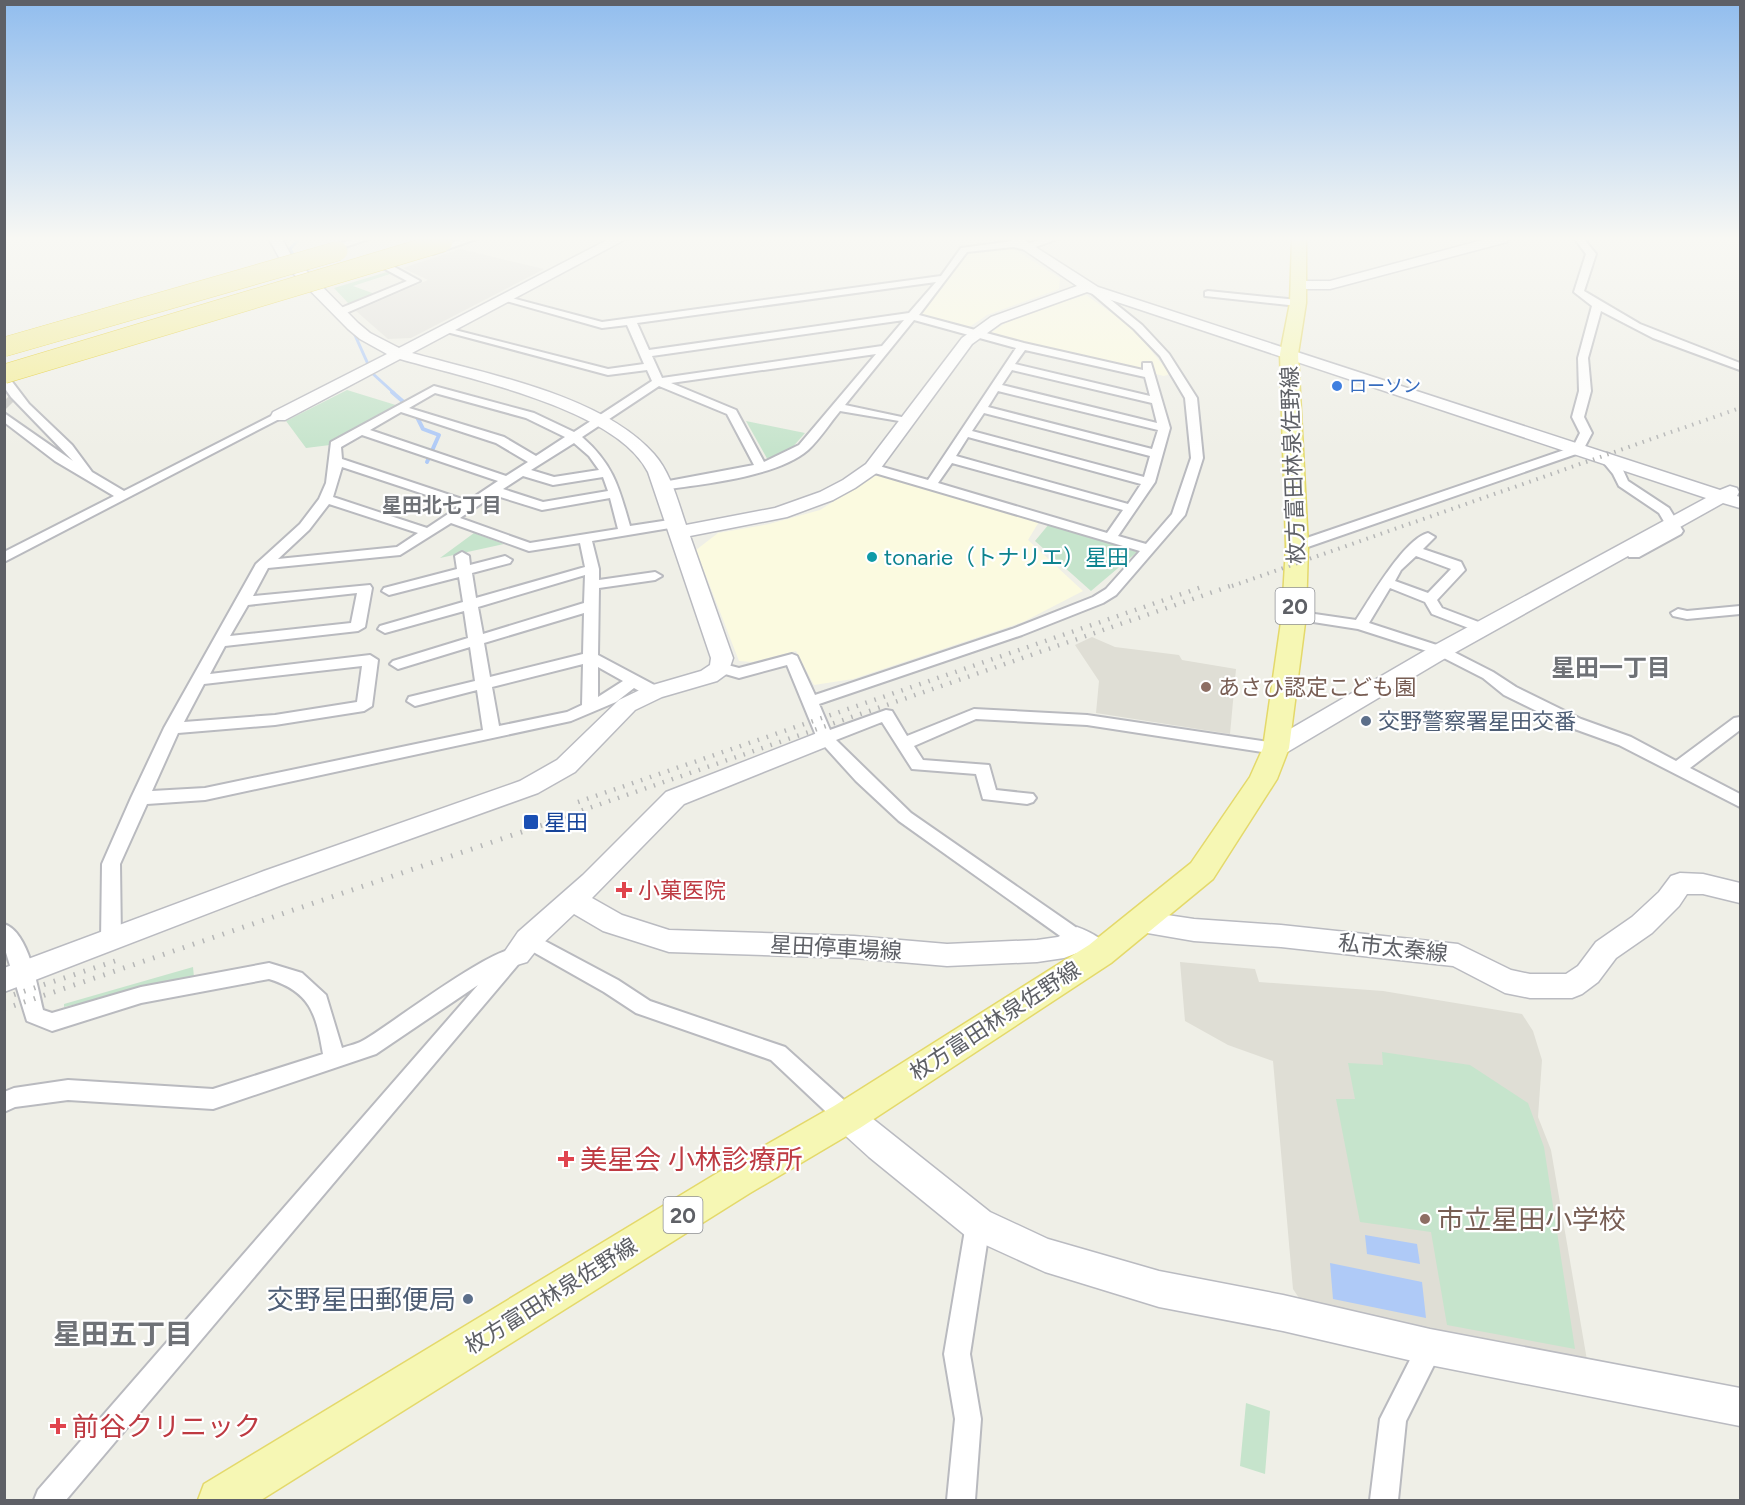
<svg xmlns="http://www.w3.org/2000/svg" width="1745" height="1505" font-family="Figtree,'Noto Sans JP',sans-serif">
	<rect width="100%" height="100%" fill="#efefe7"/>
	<path fill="#fbfae0" d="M1009 246 1060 278 1059 289 987 315 968 328H961L916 314 966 251Z
		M1086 295 1133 328 1170 374 1164 376 993 337 989 334 1010 320 1037 309Z
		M884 475 1040 520 1028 540 1083 591 1023 622 853 679 814 685 796 651 752 662 739 661 696 550 718 533 769 524 820 510 874 476Z"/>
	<path fill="#e1e0db" d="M460 249 544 269 411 338 388 339 356 311 428 280 403 268Z"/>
	<path fill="#dfded5" d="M1092 637 1115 647 1179 655 1182 660 1236 669 1230 734 1096 713 1099 681 1075 645Z
		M1180 962 1255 969 1259 982 1383 991 1522 1014 1533 1031 1542 1060 1538 1117 1551 1150 1588 1366 1307 1310 1293 1289 1273 1061 1228 1045 1185 1021Z"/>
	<path fill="#c6e4cc" d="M390 271 393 273 353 286 375 294 349 304 334 288Z
		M347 390 399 406 330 445 306 448 286 421Z
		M746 421 805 433 791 449 769 462Z
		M1049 524 1137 552 1091 591 1035 541Z
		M474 533 504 544 440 558Z
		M193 967 194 977 64 1007V1004Z
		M1382 1052 1470 1065 1528 1103 1544 1147 1575 1349 1447 1325 1431 1232 1360 1222 1336 1099H1355L1348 1063 1383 1065Z
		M1246 1403 1270 1411 1265 1474 1240 1466Z"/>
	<path fill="#afcaf7" d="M1365 1235 1417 1244 1420 1264 1367 1254Z
		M1330 1263 1422 1282 1426 1318 1333 1299Z"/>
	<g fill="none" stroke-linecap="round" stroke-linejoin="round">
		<path stroke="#afcaf7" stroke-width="3" d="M296 260 290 249 299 239
			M354 333 372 373 394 393"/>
		<path stroke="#afcaf7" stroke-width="4" d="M392 392 414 411 423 429 439 435 427 462"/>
		<path stroke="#cbcbc7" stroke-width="13" stroke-dasharray="13 6" stroke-linecap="butt" d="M4 401 9 406"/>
		<defs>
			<path id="street" d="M354 239H369L323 254 318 251Z
				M462 239H476L433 254 425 252Z
				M1043 239H1057L1027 250 1013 247 967 252 919 315 1024 343 1143 370V363H1151L1170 428 1155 482 1118 536 1146 544 1172 514 1191 458 1185 398 1160 356 1134 329 1088 290 1096 288 1142 325 1169 354 1197 398 1203 458 1185 515 1116 595 1103 603 1022 635 819 704 830 730 886 710 892 711 907 736 974 709 1087 715 1282 744 1284 748 1282 752 1276 754 1087 725 976 719 914 746 923 760 989 765 996 790 1033 794 1036 798 1033 802 1027 804 983 799 976 774 912 769 882 722 836 740 911 813 1084 933 1087 938 1084 943 1077 946 1070 943 899 821 856 781 817 738 787 665 739 678 715 671 712 668 720 663 739 668 792 654 797 656 815 695 1012 629 1093 597 1106 589 1140 551 868 471 866 468 872 464 928 480 1016 348 914 320 845 405 911 419V423L840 411C830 423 820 439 808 450 777 477 702 484 662 490L658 489 656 486 658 483 754 465 727 414 659 386 582 437C614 465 619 488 630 526L676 519 683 523 676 527 592 541 599 569V580L655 572 662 576 655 580 599 588 598 655 660 688 662 692 660 696H648L634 688 616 702 571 721 205 800 147 804 120 864 121 941 118 946 111 949 104 946 101 941 102 864 131 798 164 728 256 564 300 524 319 499 326 483 331 442 434 386 534 413 574 432 652 381 647 370 608 375 443 331V327L608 369 644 364 627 325 602 328 499 299 504 296 602 322 941 276 961 248 1013 241 1027 244ZM936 282 909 313 649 350 637 323ZM904 320 882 346 662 378 652 356ZM1025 350 1145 377 1150 396 1015 364ZM876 354 799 445 764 462 736 410 671 383ZM1012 370 1152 403 1157 423 1002 385ZM998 391 1158 430 1152 449 988 407ZM435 393 526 418 565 437 536 456 504 437 409 408ZM401 412 496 443 528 462 506 476 370 430ZM984 413 1150 456 1144 477 972 431ZM362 435 498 481 468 501 342 459 341 447ZM968 437 1141 484 1128 504 956 456ZM574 443 589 456 599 470 554 477 531 470ZM952 463 1123 510 1107 533 938 483ZM342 467 460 506 427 528 333 497ZM523 476 553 485 603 477 608 491 543 502 503 489ZM494 495 542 510 610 498 618 529 530 543 460 518ZM329 504 418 533 397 547 278 559 309 530ZM451 523 529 551 580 543 585 567 476 598 472 573 510 563 512 560 505 556 470 565 469 556 462 552 455 556 457 569 384 588 382 591 389 595 459 577 463 602 380 626 378 629 385 633 464 611 468 638 393 661 390 664 398 669 470 647 475 681 409 697 407 701 415 706 477 690 483 730 205 788 152 791 178 733 275 725 364 711 372 706 378 660 370 655 210 674 225 646 358 631 365 627 372 588 370 585 253 596 268 568 400 555ZM585 575 584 603 483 634 478 607ZM357 593 351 623 230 636 248 605ZM584 613 583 654 490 677 484 643ZM583 664 582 705 567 712 499 726 492 687ZM362 666 357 702 275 715 184 722 204 684ZM598 667 623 681 598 697Z
				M1575 239H1584L1596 254 1584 291 1640 324 1740 363V370L1653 338 1601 311 1588 358 1591 391 1584 417 1592 433 1582 452 1302 549H1292L1290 546 1292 543 1573 447 1580 433 1572 417 1579 391 1578 358 1592 306 1574 292 1586 254Z
				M383 264H389L420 281 344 314H336V310L407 281 383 268Z
				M1208 291 1298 300 1303 303 1298 306 1205 296V292Z
				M4 378 10 379 29 404 72 445 92 472 124 491 275 414H283L285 416 4 562V552L114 496 55 461 4 422V413L73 461 11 397 4 387Z
				M1605 453 1609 454 1623 470 1628 481 1669 508 1683 531 1681 534 1639 557H1629L1627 554 1629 551 1669 530 1659 513 1619 486 1613 474 1599 457Z
				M1428 533 1435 537 1423 549 1461 562 1465 570 1437 600 1442 608 1489 626 1491 629 1489 632H1479L1432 614 1425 602 1390 588 1369 623 1446 648 1493 672 1516 687 1581 719 1631 737 1676 761 1734 718 1740 717V730L1690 768 1740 794V807L1619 745 1569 727 1504 695 1483 678 1436 654 1358 629 1294 619 1287 615 1294 611 1356 620C1370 599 1404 539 1428 533ZM1416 556 1451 569 1428 593 1395 581 1401 570Z
				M1740 606V614L1687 619 1673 616 1671 613 1678 609 1687 611Z
				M4 924C29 932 37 986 43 1010L52 1013 141 987 269 963 302 973 326 995 342 1048C350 1045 358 1044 364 1040 392 1024 499 940 524 948L527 954 66 1500H34L38 1490 478 985 376 1054 213 1109 68 1100 15 1107 4 1112V1092L14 1088 68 1080 213 1089 323 1054C316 1014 311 992 269 979L141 1003 52 1031 27 1021 4 946Z
				M528 932 618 980 650 1001 785 1047 855 1110 858 1117 855 1124 847 1127 839 1124 771 1060 636 1013 604 992 521 945 518 940 521 935Z
				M978 1213 986 1216 990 1224 970 1354 981 1419 975 1500H947L955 1419 944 1354 966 1224 970 1216Z
				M1430 1334 1439 1338 1443 1347 1406 1421 1398 1500H1370L1380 1419 1421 1338Z"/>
			<path id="secondary" d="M269 239H282L291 255 358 323 370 333 399 348 609 239H626L412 353C486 374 602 395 654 454 671 473 678 502 686 525L775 508 820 492 843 480 866 464 962 338 991 317 1077 286 1008 239H1023L1098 287 1720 490 1730 486 1737 488 1739 492 1737 496 1740 497V508L1723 503 1449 656 1284 754 1276 756 1268 754 1264 748 1268 742 1433 646 1706 498 1087 292 1001 323 972 344 878 472 855 488 833 500 787 517 690 536 733 658 728 673 717 681 662 697 635 710 575 772 538 793 282 885 4 992V968L264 871 520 781 557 760 619 700 646 687 701 671 710 665 711 658 648 472C616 408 465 378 400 359L285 420H273L271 416 273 412 387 354 360 339 348 329 281 261Z
				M1486 239H1508L1507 242 1330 289H1299L1292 285 1299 281H1330Z
				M825 730 833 732 837 738 833 744 684 804 592 898 622 915 669 930 854 936 947 944 1037 940 1058 937 1077 927C1091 932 1107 941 1114 954L1110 962C1096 967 1089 961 1077 953L1064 958 1037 962 947 966 854 958 669 952 603 931 574 914 538 948 527 962 517 965 507 962 503 954 518 932 583 875 666 792Z
				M1680 873 1703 874 1740 883V903L1703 894H1687L1679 906 1652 933 1616 958 1598 982 1582 994 1572 998H1530L1505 993 1453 966 1281 947 1194 941 1130 930 1126 922 1130 914 1140 911 1194 919 1281 925 1458 944 1511 970 1530 974H1566L1578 966 1596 942 1632 917 1659 892 1671 876Z
				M847 1103 858 1107 990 1212 1048 1239 1159 1271 1283 1295 1430 1329 1740 1388V1426L1430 1365 1283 1331 1159 1307 1045 1272 966 1236 869 1157 836 1127 831 1117 836 1107Z"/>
			<path id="primary" d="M1292 239H1306V303L1298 354 1308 546 1306 615 1289 748 1277 779 1213 879 1111 963 860 1128 750 1193 261 1500H198L204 1484 724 1169 834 1106 1089 945 1191 863 1250 777 1263 748 1282 615 1286 546 1280 354 1290 303Z"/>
		</defs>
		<use href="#street" stroke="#b9babf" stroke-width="4"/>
		<use href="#secondary" stroke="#babbc1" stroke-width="3"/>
		<use href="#primary" stroke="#e4d96b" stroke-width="3"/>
		<use href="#street" fill="#fff" fill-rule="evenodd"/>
		<use href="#secondary" fill="#fff" fill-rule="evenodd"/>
		<use href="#primary" fill="#f6f7b4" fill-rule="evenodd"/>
		<path stroke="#b6b7b7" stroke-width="4" stroke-dasharray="1.5 6" stroke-linecap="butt" d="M1232 586 1740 408"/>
		<path stroke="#b6b7b7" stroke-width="4.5" stroke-dasharray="1.5 8" stroke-linecap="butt" d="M578 802 1202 587
			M537 826 1236 584"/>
		<path stroke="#b6b7b7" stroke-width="5" stroke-dasharray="1.5 9" stroke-linecap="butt" d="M4 998 118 960
			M4 1009 542 825"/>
		<defs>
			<path id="highway-bridge" d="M4 347 338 251
				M4 374 443 242"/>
		</defs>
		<use href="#highway-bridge" stroke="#dfc617" stroke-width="20" stroke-linecap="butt"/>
		<use href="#highway-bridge" stroke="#f3ed9a" stroke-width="19"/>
	</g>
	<linearGradient id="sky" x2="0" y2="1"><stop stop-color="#91bdee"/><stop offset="0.53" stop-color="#f8f8f4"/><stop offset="1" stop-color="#f8f8f4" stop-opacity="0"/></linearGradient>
	<rect width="1745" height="450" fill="url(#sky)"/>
	<circle fill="#3f7fe0" stroke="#fff" stroke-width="2" cx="1337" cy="386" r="6"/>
	<circle fill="#0f9aa8" stroke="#fff" stroke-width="2" cx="872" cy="557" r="6"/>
	<g fill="#8d6e63" stroke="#fff" stroke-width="2">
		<circle cx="1206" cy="687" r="6"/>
		<circle cx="1425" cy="1219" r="6"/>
	</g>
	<g fill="#5c6f8a" stroke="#fff" stroke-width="2">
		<circle cx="1366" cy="721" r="6"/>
		<circle cx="468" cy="1299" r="6"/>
	</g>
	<rect fill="#1a4fb4" stroke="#fff" stroke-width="2" x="523" y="814" width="16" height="16" rx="3"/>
	<g fill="#e0444e" stroke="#fff" stroke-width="2">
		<path d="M621 881h6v6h6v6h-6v6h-6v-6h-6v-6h6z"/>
		<path d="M563 1150h6v6h6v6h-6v6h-6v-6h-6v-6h6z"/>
		<path d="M55 1417h6v6h6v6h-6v6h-6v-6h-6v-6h6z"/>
	</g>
	<g text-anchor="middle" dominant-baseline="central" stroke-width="4.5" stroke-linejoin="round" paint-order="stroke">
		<g font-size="18" fill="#366cbe" stroke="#fff" text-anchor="start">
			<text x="1349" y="386">ローソン</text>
		</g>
		<g font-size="20" font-weight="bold" fill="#6f7277" stroke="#fff">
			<text x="442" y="505">星田北七丁目</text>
		</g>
		<g fill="#fff" stroke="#8e9094" stroke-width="1.5">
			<rect x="1275.5" y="588" width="39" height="36" rx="4.5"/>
			<rect x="663.5" y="1197" width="39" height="36" rx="4.5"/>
		</g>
		<g font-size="21" font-weight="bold" fill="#5e6066">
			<text x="1295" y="606">20</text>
			<text x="683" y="1215">20</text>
		</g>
		<g font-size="22" fill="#5e6066" stroke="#fff">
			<text transform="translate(1293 465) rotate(-92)">枚方富田林泉佐野線</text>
			<text transform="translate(836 948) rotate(3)">星田停車場線</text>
			<text transform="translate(1393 948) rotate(6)">私市太秦線</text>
			<text transform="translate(995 1021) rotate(-33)">枚方富田林泉佐野線</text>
			<text transform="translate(551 1296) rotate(-32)">枚方富田林泉佐野線</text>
		</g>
		<g font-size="22" fill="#0d838f" stroke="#fff" text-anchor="start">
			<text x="884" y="557">tonarie（トナリエ）星田</text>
		</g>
		<g font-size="22" fill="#785e54" stroke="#fff" text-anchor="start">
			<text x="1218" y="687">あさひ認定こども園</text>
		</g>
		<g font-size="22" fill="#4e5e75" stroke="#fff" text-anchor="start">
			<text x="1378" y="721">交野警察署星田交番</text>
		</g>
		<g font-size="22" fill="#164399" stroke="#fff" text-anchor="start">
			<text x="544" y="822">星田</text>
		</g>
		<g font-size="22" fill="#be3a42" stroke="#fff" text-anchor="start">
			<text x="638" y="890">小菓医院</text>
		</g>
		<g font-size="24" font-weight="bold" fill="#6f7277" stroke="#fff">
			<text x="1611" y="667">星田一丁目</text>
		</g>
		<g font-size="27" fill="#be3a42" stroke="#fff" text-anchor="start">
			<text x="580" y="1159">美星会 小林診療所</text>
			<text x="72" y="1426">前谷クリニック</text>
		</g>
		<g font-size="27" fill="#785e54" stroke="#fff" text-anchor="start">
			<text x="1437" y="1219">市立星田小学校</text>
		</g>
		<g font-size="27" fill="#4e5e75" stroke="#fff" text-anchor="end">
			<text x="456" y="1299">交野星田郵便局</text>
		</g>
		<g font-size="28" font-weight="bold" fill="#6f7277" stroke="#fff">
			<text x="123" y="1334">星田五丁目</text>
		</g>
	</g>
	<rect width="1745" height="1505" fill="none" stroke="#5e6066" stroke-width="12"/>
</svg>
